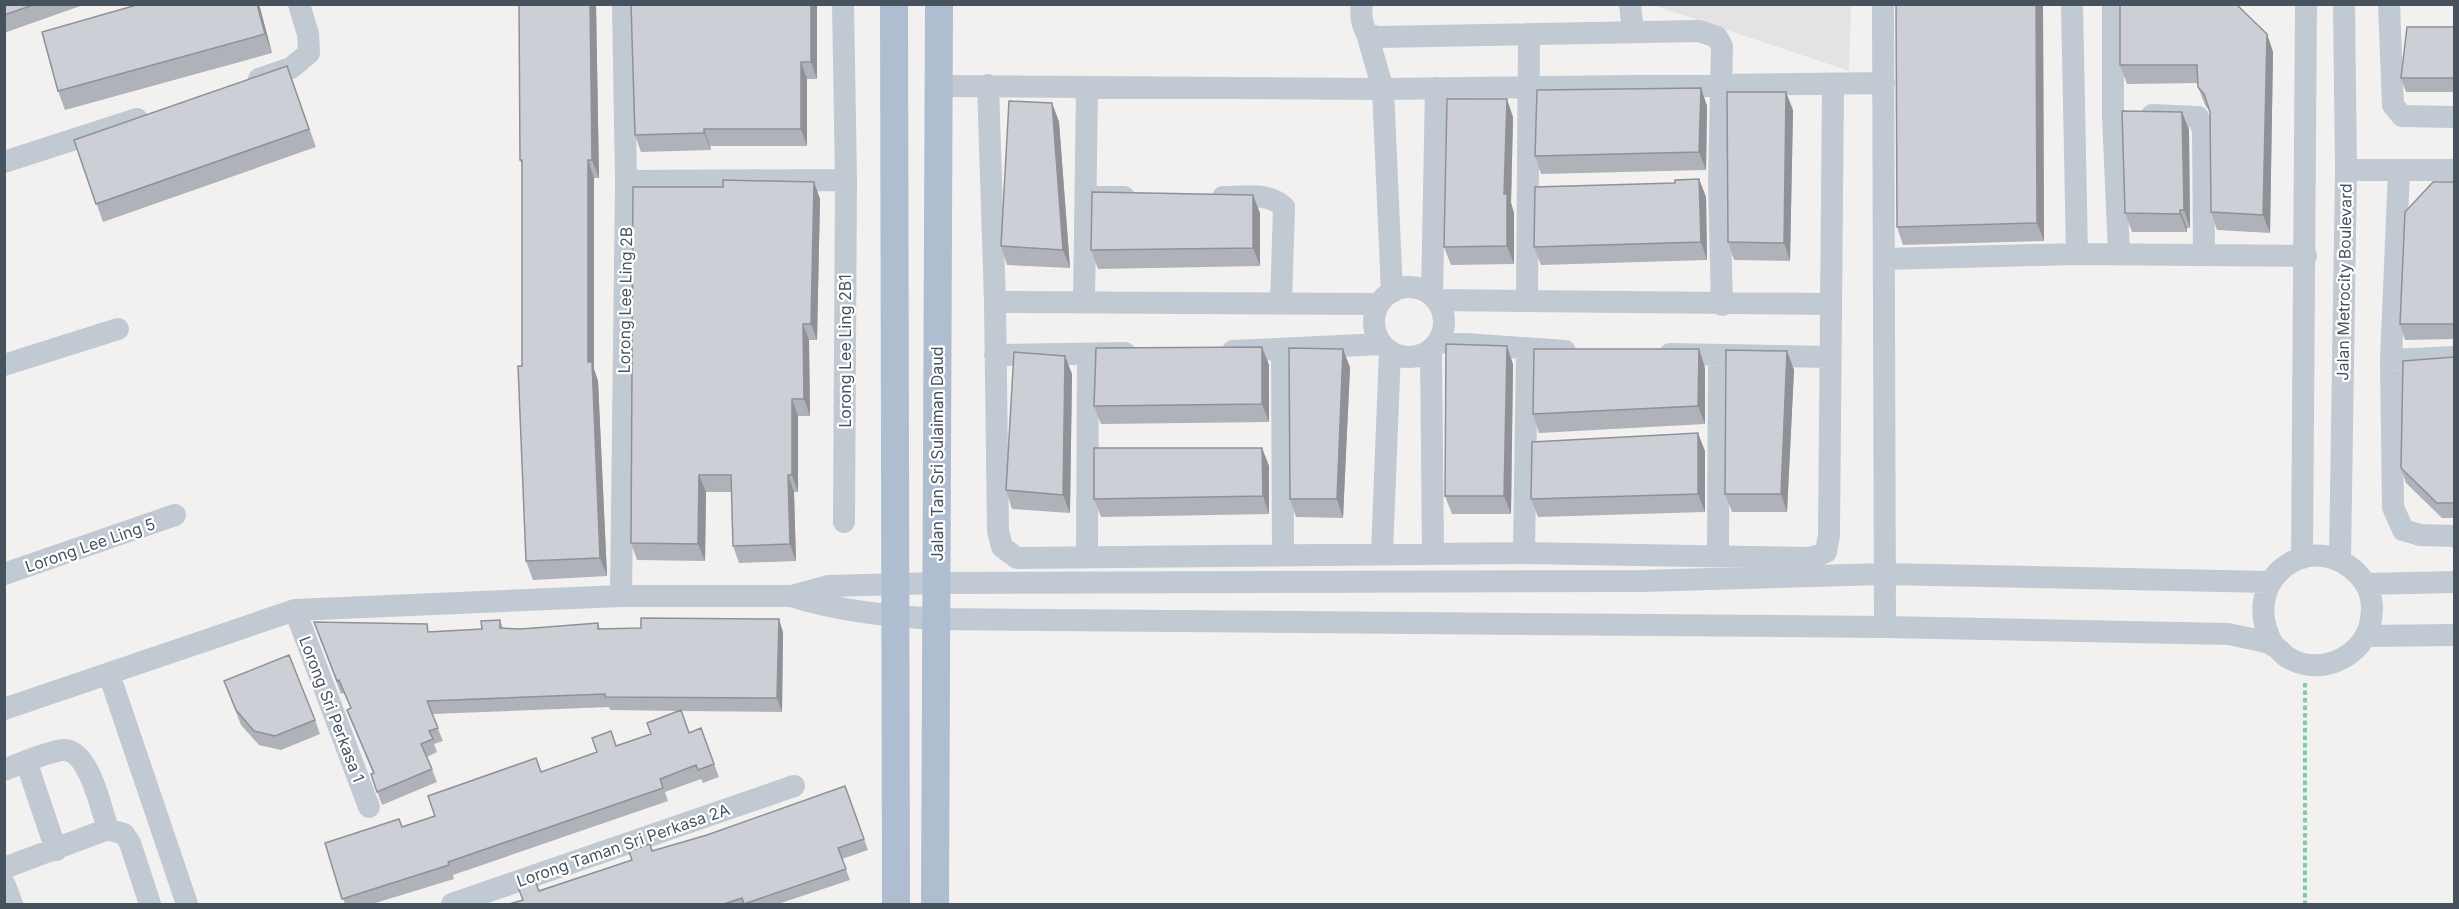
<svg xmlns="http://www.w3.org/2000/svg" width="2459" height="909" font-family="Inter,sans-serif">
	<rect width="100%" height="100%" fill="#f3f1f0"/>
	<path fill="#e4e2e2" d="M1653 5H1851L1849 71Z"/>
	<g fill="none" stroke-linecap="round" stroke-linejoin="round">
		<path stroke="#74d1ab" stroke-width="4" stroke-dasharray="4.5 3" stroke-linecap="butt" d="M2305 683V904"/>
		<path stroke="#c1c9d3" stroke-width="22" d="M843 4 846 180 844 522
			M1362 4C1360 16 1362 24 1367 34L1378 37 1699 31 1717 37 1722 46 1719 183 1722 305
			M1630 4 1633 32
			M1883 4 1885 627
			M2072 4 2077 254
			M2113 4V116L2119 254
			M2389 4 2393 105 2402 116 2454 117
			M1367 34 1383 89 1392 292
			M259 79 291 68 309 53 308 34 299 4
			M988 85 995 302 998 531 1002 547 1017 558 1524 553 1811 558 1826 552 1829 535 1833 85
			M937 86 1383 89 1884 83
			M2152 115 2198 117 2203 130 2204 254
			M4 162 137 119
			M2346 170H2454
			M2399 170 2391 360 2393 507 2403 530 2420 535 2454 536
			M626 181 846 180
			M1086 197H1124
			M1223 197C1243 197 1269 192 1284 207L1281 303
			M1884 259 2077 254 2306 256
			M1374 322a35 35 0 1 1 70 0a35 35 0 1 1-70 0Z
			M1432 295 1436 88
			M1437 300 1831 304
			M1527 301 1529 34
			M995 302 1379 304
			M1084 303 1087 87
			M1438 342 1565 351
			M1431 349 1433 553
			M1282 350 1283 555
			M1233 351 1382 344
			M1670 354 1830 357
			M995 355 1125 353
			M2391 360 2454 357
			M4 365 118 329
			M1382 553 1390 351
			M1524 553 1527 350
			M1718 555 1719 355
			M1087 558 1088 354
			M2302 558 2306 4
			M2340 560 2346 170 2344 4
			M4 574 175 515
			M2366 584 2454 582
			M621 596 626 181 623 4
			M791 596C838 611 888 616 937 619L1885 627 2229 634C2243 638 2261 639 2273 645 2279 648 2282 654 2287 657 2317 676 2358 660 2369 628 2374 612 2373 593 2363 580 2316 521 2234 579 2274 646
			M295 610 369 807
			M2366 636 2454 635
			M109 674 187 904
			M4 709 295 610 621 596H791L828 586 937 583 1641 581 1883 574 2270 582
			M26 761 56 850
			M4 770C22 763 43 753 62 750 89 747 101 809 108 829L124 834 130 843 150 904
			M4 868 108 829
			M4 883 12 904
			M452 904 794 786"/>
		<path stroke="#afbdd0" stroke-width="28" d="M894 4 896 904
			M935 904 939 4"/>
	</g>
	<path fill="#afb2b8" d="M4 4H86L4 33Z
		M140 4H259L272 53 65 110 58 91Z
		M519 4H596L599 178H594V369L598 381 607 576 533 580 526 561 522 166 520 160Z
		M631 4H816L817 7V79H807V146H710L711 150 641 152 635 135Z
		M2043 4 2044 241 1903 245 1897 227Z
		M2454 27V92H2406L2401 78Z
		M2267 34 2273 52 2270 233 2217 230 2211 212 2210 112 2205 105 2198 87V83L2127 84 2120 65Z
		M287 66 316 147 103 222 74 140Z
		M1701 88 1707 106 1706 170 1541 174 1535 156Z
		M1052 103 1059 122 1070 268 1007 265 1001 246Z
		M1793 110 1790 261 1734 260 1728 242Z
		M2182 112 2189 130 2190 228H2187V232H2132L2125 213Z
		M1513 117 1511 203 1514 213V264L1451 265 1444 247Z
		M1699 179 1706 197 1707 260 1541 265 1534 247 1675 183Z
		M814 182 820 199 817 340H809L810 416H798V492H794L796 561 739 563 733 546 732 492H706L705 561 637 560 631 543 723 187Z
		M2454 182V339L2405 340 2400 324Z
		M1260 213V266L1098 269 1091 250Z
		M1262 347 1269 365V422L1101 424 1094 406Z
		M1699 349 1705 368V424L1539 433 1533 414Z
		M1787 351 1794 370 1787 512H1732L1725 494Z
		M1065 356 1072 374 1070 513 1012 509 1006 490Z
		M2454 357V518H2442L2406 483 2401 468Z
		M1513 364 1511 514H1452L1445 496Z
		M1350 367 1343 518 1296 517 1290 499Z
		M1262 448 1269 466V514L1101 517 1094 499Z
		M1705 451V512L1538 517 1531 499Z
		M500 620 503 628 521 629 598 623 600 629 783 632 782 712 681 711 689 733 701 728 719 777 703 783 701 779 665 792 668 801 453 875 454 879 372 904H345L325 843 402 827 435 816 541 772 651 734 679 711 610 710 609 707 432 714 443 741 434 744 437 752 427 757 437 782 382 805 371 774 373 773 347 710 351 708 344 693 341 694 314 622 430 632 482 629Z
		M224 681 315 720 320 734 281 750 259 745 241 725Z
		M845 786 868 850 842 859 850 880 778 904H509L523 900 539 890 632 860 652 851 707 835Z"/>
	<path fill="#8f9196" d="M257 4H259L272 53 265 34Z
		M590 4H596L599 178 592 160Z
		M816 4 817 7V79L811 62V5Z
		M2036 4H2043L2044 241 2037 223Z
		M2267 34 2273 52 2270 233 2263 215Z
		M801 62 807 79V146L801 129Z
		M1701 88 1707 106 1706 170 1699 152Z
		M1786 92 1793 110 1790 261 1784 243Z
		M1507 99 1513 117 1511 203 1514 213V264L1507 246 1504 194Z
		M1052 103 1059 122 1070 268 1063 250Z
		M2182 112 2189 130 2190 228 2184 210Z
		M704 129 710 146 711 150 704 133Z
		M588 160 594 178V369L598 381 607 576 600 558 588 362Z
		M1699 179 1706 197 1707 260 1701 242Z
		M814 182 820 199 817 340 811 324Z
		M1253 195 1260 213V266L1253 248Z
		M2180 210 2187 228V232L2180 214Z
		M803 324 809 340 810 416 804 399Z
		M1507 346 1513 364 1511 514 1504 496Z
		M1262 347 1269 365V422L1262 404Z
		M1343 349 1350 367 1343 518 1337 499Z
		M1699 349 1705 368V424L1698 406Z
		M1787 351 1794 370 1787 512 1781 494Z
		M1065 356 1072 374 1070 513 1063 495Z
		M792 399 798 416V492L792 475Z
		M1698 433 1705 451V512L1698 494Z
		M1262 448 1269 466V514L1263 496Z
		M699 475 706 492 705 561 698 544Z
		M788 475 794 492 796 561 790 544Z
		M779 619 783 632 782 712 777 698Z"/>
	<path fill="#cccfd6" stroke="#8f9196" stroke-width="1.5" d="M4 4H36L4 15Z
		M140 4H257L265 34 58 91 42 32Z
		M519 4H590L592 160H588V362H592L600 558 526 561 518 366H522V160H520Z
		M631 4H811V62H801V129H704V133L635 135Z
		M1896 4H2036L2037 223 1897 227Z
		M2236 4 2267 34 2263 215 2211 212 2210 112 2204 94 2198 87 2197 65H2120V5Z
		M2407 27H2454V78H2401Z
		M287 66 309 129 96 204 74 140Z
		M1701 88 1699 152 1535 156 1537 90Z
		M1727 92H1786L1784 243 1728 242Z
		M1447 99H1507L1504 194H1507V246L1444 247Z
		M1009 101 1052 103 1063 250 1001 246Z
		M2122 111 2182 112 2184 210H2180V214L2125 213Z
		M1699 179 1701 242 1534 247 1535 187 1675 183V180Z
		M723 180 814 182 811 324H803L804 399H792V475H788L790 544 733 546 731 475H699L698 544 631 543 633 187H723Z
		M2433 182H2454V324H2400L2405 212Z
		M1092 192 1253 195V248L1091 250Z
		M1446 344 1507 346 1504 496H1445Z
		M1262 347V404L1094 406 1096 348Z
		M1289 348 1343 349 1337 499H1290Z
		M1534 349H1699L1698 406 1533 414Z
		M1726 350 1787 351 1781 494H1725Z
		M1014 352 1065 356 1063 495 1006 490Z
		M2454 357V503H2437L2401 468 2403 361Z
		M1698 433V494L1531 499 1532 442Z
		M1094 448H1262L1263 496 1094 499Z
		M641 618 779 619 777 698 605 697V694L427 701 438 728 429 731 433 739 421 744 432 769 377 792 371 774 374 773 347 710 351 708 339 680 337 681 314 622 427 624 428 632 482 629 481 621 500 620V628L521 629 598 623V629L641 628Z
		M289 655 315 720 275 736 254 731 236 710 224 681Z
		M681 710 689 733 701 728 714 764 698 770 696 765 660 779 663 788 448 862 449 865 342 899 325 843 399 819 402 827 435 816 428 796 536 758 541 772 597 752 592 738 611 731 616 746 651 734 647 723Z
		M845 786 864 839 838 848 846 869 744 904 742 898 724 904H509L523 900 518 887 535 881 539 891 632 860 629 851 650 844 652 851 707 835Z"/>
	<g text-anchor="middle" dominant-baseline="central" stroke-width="4.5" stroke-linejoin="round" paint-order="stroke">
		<g font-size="16" fill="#47525f" stroke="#fff">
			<text transform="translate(2344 282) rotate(-89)">Jalan Metrocity Boulevard</text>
			<text transform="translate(625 300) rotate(-89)">Lorong Lee Ling 2B</text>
			<text transform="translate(845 351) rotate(-90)">Lorong Lee Ling 2B1</text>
			<text transform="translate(937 454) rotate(-90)">Jalan Tan Sri Sulaiman Daud</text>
			<text transform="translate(90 545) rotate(-19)">Lorong Lee Ling 5</text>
			<text transform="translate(332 709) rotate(69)">Lorong Sri Perkasa 1</text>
			<text transform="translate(623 845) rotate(-19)">Lorong Taman Sri Perkasa 2A</text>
		</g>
	</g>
	<rect width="2459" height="909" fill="none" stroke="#47525f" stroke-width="12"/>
</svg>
